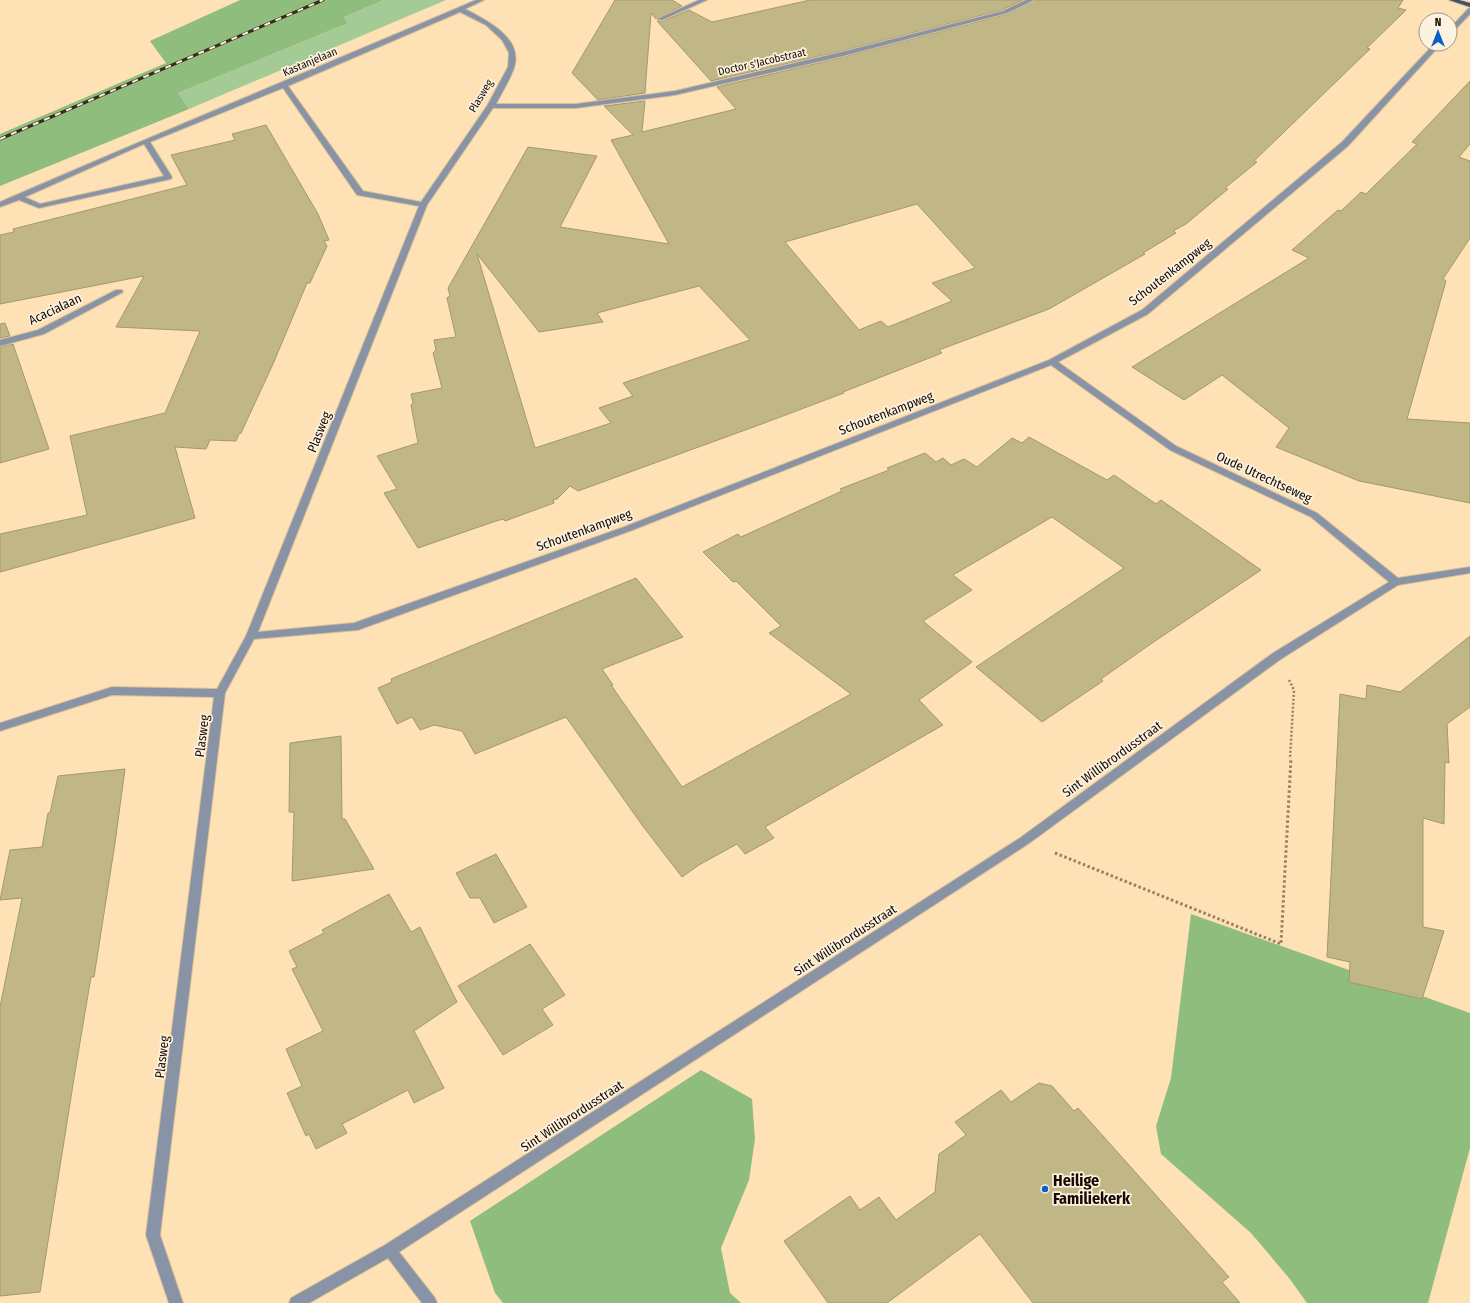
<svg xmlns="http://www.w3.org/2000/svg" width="1470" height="1303" font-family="'Fira Sans Condensed',sans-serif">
	<rect width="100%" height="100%" fill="#fee1b5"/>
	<path fill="#a4cb96" d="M384 0H446L189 109 178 93 348 23 344 17Z"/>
	<path fill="#8ebd7d" d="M240 0H384L344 17 348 23 178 93 189 109 0 186V134L166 63 150 41Z
		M1191 914 1470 1013V1148L1428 1303H1307L1289 1278 1251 1233 1161 1154 1156 1126 1171 1078Z
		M701 1070 752 1099 755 1139 749 1180 721 1248 730 1293 741 1303H503L495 1293 470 1221Z"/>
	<path fill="#c0b686" stroke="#a3996a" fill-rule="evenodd" d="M615 0H672L682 6 656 19 651 13 645 93 598 100 572 73Z
		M810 0H1023L1002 10 842 51 711 81 657 21H663L689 10 712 22Z
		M1035 0H1403L1398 8 1406 10 1367 48 1370 49 1254 161 1257 162 1225 188 1228 189 1186 224 1173 231 1176 233 1143 253 1145 254 1049 309 939 350 942 353 843 392 844 393 759 425 578 491 570 486 557 499 553 500 554 503 505 521 503 519 496 521 418 548 384 493 397 489 377 456 418 443 411 405 413 403 411 394 442 388 433 353 436 350 434 340 456 337 447 298 450 296 448 288 528 147 597 156 560 227 669 244 611 140 633 135 604 106 645 101 642 132 736 109 717 87 843 57 1007 14ZM917 204 975 268 932 283 952 301 888 327 881 321 859 330 785 242ZM477 254 539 332 603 322 597 313 699 286 750 340 623 383 633 396 599 408 611 423 535 448Z
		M1470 81V144L1459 157 1470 161V238L1443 279 1446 281 1407 419 1470 423V503L1359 481 1276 447 1289 428 1222 375 1184 400 1132 367 1309 258 1292 250 1338 210 1341 211 1361 192 1366 194 1417 144 1412 142Z
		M266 125 318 214 329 240 324 241 327 246 310 283H307L273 364 241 433 239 434 236 441 210 440 206 449 175 447 195 518 0 572V534L87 515 70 436 165 413 200 331 116 327 144 276 0 304V235L14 232 13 229 187 185 171 155 235 140 232 134Z
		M5 323 10 336 0 338V324Z
		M13 344 49 449 0 463V347Z
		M1029 437 1107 480 1114 475 1156 504 1161 500 1261 570 1155 641 1101 679 1103 681 1042 722 976 667 1124 568 1052 517 953 575 972 590 923 621 972 662 919 700 943 725 765 827 774 838 745 854 737 844 699 865 682 877 642 825 566 717 475 754 462 731 434 725 420 730 412 717 397 724 378 688 392 682 391 679 636 578 683 637 602 669 613 685H611L682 787 851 694 769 633 781 626 736 581 733 582 703 552 738 534 741 537 842 491 840 489 889 470 887 468 925 453 936 462 943 458 951 465 964 459 977 467 1012 438 1022 443Z
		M1470 636V707L1447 724 1449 763 1445 762 1444 824 1423 818V927L1444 931 1422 999 1349 982 1350 962 1327 957 1340 694 1366 699 1367 685 1400 692Z
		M341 736 342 819H345L374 869 292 881 294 812H289L290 743Z
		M125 769 115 843 94 977H91L75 1072 40 1292 0 1296V1007L22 898 0 900 10 850 42 847 48 813H50L58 776Z
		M496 854 527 907 494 923 480 898H470L456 873Z
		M389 894 411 932 420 927 457 1002 414 1031 444 1088 414 1103 408 1090 342 1124 347 1133 316 1149 309 1134 306 1136 287 1093 302 1086 286 1049 323 1031 292 969 297 967 289 951 324 933 322 930Z
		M530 944 565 995 542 1009 553 1025 503 1055 458 986Z
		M1039 1083 1052 1086 1074 1111 1078 1108 1229 1277 1222 1282 1240 1303H1033L980 1234 887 1303H828L784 1241 850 1196 860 1210 879 1197 896 1220 935 1192 939 1154 966 1135 955 1122 1001 1090 1011 1102Z"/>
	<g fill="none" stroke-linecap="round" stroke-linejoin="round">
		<defs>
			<path id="service" d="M699 0H707L662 20 657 19Z
				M116 290H122L123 292 44 334 0 346V340L38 330Z"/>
			<path id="minor" d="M476 0H484L465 9C486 20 524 38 514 68 510 80 502 92 496 104H576L675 91 842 52 1003 11 1026 0H1034L1007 13 843 56 675 95 576 108H493L427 205 258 632 354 623 624 527 1049 360 1142 310 1342 142 1434 44H1441L1348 146 1148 314 1058 362 1176 446 1317 513 1398 578 1470 567V573L1398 585 1281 659 1028 844 399 1252 435 1298 437 1303H422L388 1258 309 1303H289L291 1298 385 1245 1020 838 1273 653 1389 582 1311 517 1170 450 1051 365 630 531 358 630 254 639 225 693 160 1235 183 1303H169L146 1235 214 697 112 695 0 731V723L112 687 217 689 246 636 419 206 357 195 283 88 150 142 172 177 171 179 39 208 19 200 0 207V202C158 133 317 68 476 0ZM460 12 486 25 502 40 509 53 508 67 487 106 421 202 363 191 288 86ZM144 144 164 176 40 204 25 197Z
				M1470 8V14L1452 33 1450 34V28L1468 9Z"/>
			<path id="primary" d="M1449 0H1459L1470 3V7Z"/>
		</defs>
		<use href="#service" stroke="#d9bf98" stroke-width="2"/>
		<use href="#minor" stroke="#d9bf98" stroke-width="2"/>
		<use href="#primary" stroke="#d9bf98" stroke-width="2"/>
		<path stroke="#968164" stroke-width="2.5" stroke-dasharray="2 2" stroke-linecap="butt" d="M1289 680 1294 690 1290 759"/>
		<path stroke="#968164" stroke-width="3" stroke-dasharray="2.5 2.5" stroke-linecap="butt" d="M1055 853 1281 944 1291 758"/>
		<use href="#service" fill="#8894a6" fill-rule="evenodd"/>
		<use href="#minor" fill="#8894a6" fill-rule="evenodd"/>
		<use href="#primary" fill="#3d526f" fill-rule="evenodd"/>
		<defs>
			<path id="rail" d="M0 139 323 0"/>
		</defs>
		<use href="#rail" stroke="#392c1c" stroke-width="3"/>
		<use href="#rail" stroke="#fdf1e0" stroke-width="2" stroke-dasharray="6" stroke-linecap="butt"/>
	</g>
	<circle fill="#0760c9" stroke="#fdf1e0" stroke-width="1.5" cx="1045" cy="1189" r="4"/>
	<g text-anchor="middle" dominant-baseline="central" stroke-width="3.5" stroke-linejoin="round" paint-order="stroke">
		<g font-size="11" fill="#150b00" stroke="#fdf1e0">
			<text transform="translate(310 62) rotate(-23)">Kastanjelaan</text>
			<text transform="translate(762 62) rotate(-13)">Doctor s'Jacobstraat</text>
			<text transform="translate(481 96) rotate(-59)">Plasweg</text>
		</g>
		<g font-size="13" fill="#150b00" stroke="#fdf1e0">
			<text transform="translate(1170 272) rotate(-38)">Schoutenkampweg</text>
			<text transform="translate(55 309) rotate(-25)">Acacialaan</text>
			<text transform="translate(886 413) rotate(-21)">Schoutenkampweg</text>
			<text transform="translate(319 432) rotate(-68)">Plasweg</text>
			<text transform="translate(1264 477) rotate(25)">Oude Utrechtseweg</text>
			<text transform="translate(584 530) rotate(-20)">Schoutenkampweg</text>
			<text transform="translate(202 736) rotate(-83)">Plasweg</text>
			<text transform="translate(1112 759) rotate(-36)">Sint Willibrordusstraat</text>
			<text transform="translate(845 940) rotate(-33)">Sint Willibrordusstraat</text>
			<text transform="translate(162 1057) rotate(-83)">Plasweg</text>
			<text transform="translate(572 1116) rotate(-33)">Sint Willibrordusstraat</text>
		</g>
		<g font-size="16" font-weight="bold" fill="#150b00" stroke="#fdf1e0" text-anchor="start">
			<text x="1053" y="1180">Heilige<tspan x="1053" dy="18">Familiekerk</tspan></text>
		</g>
	</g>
	<g transform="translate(1438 32)"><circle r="19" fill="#fdf1e0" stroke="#a09586"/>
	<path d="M0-3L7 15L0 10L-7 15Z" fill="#0760c9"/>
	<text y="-6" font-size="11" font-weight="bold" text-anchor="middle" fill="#150b00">N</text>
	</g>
</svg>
